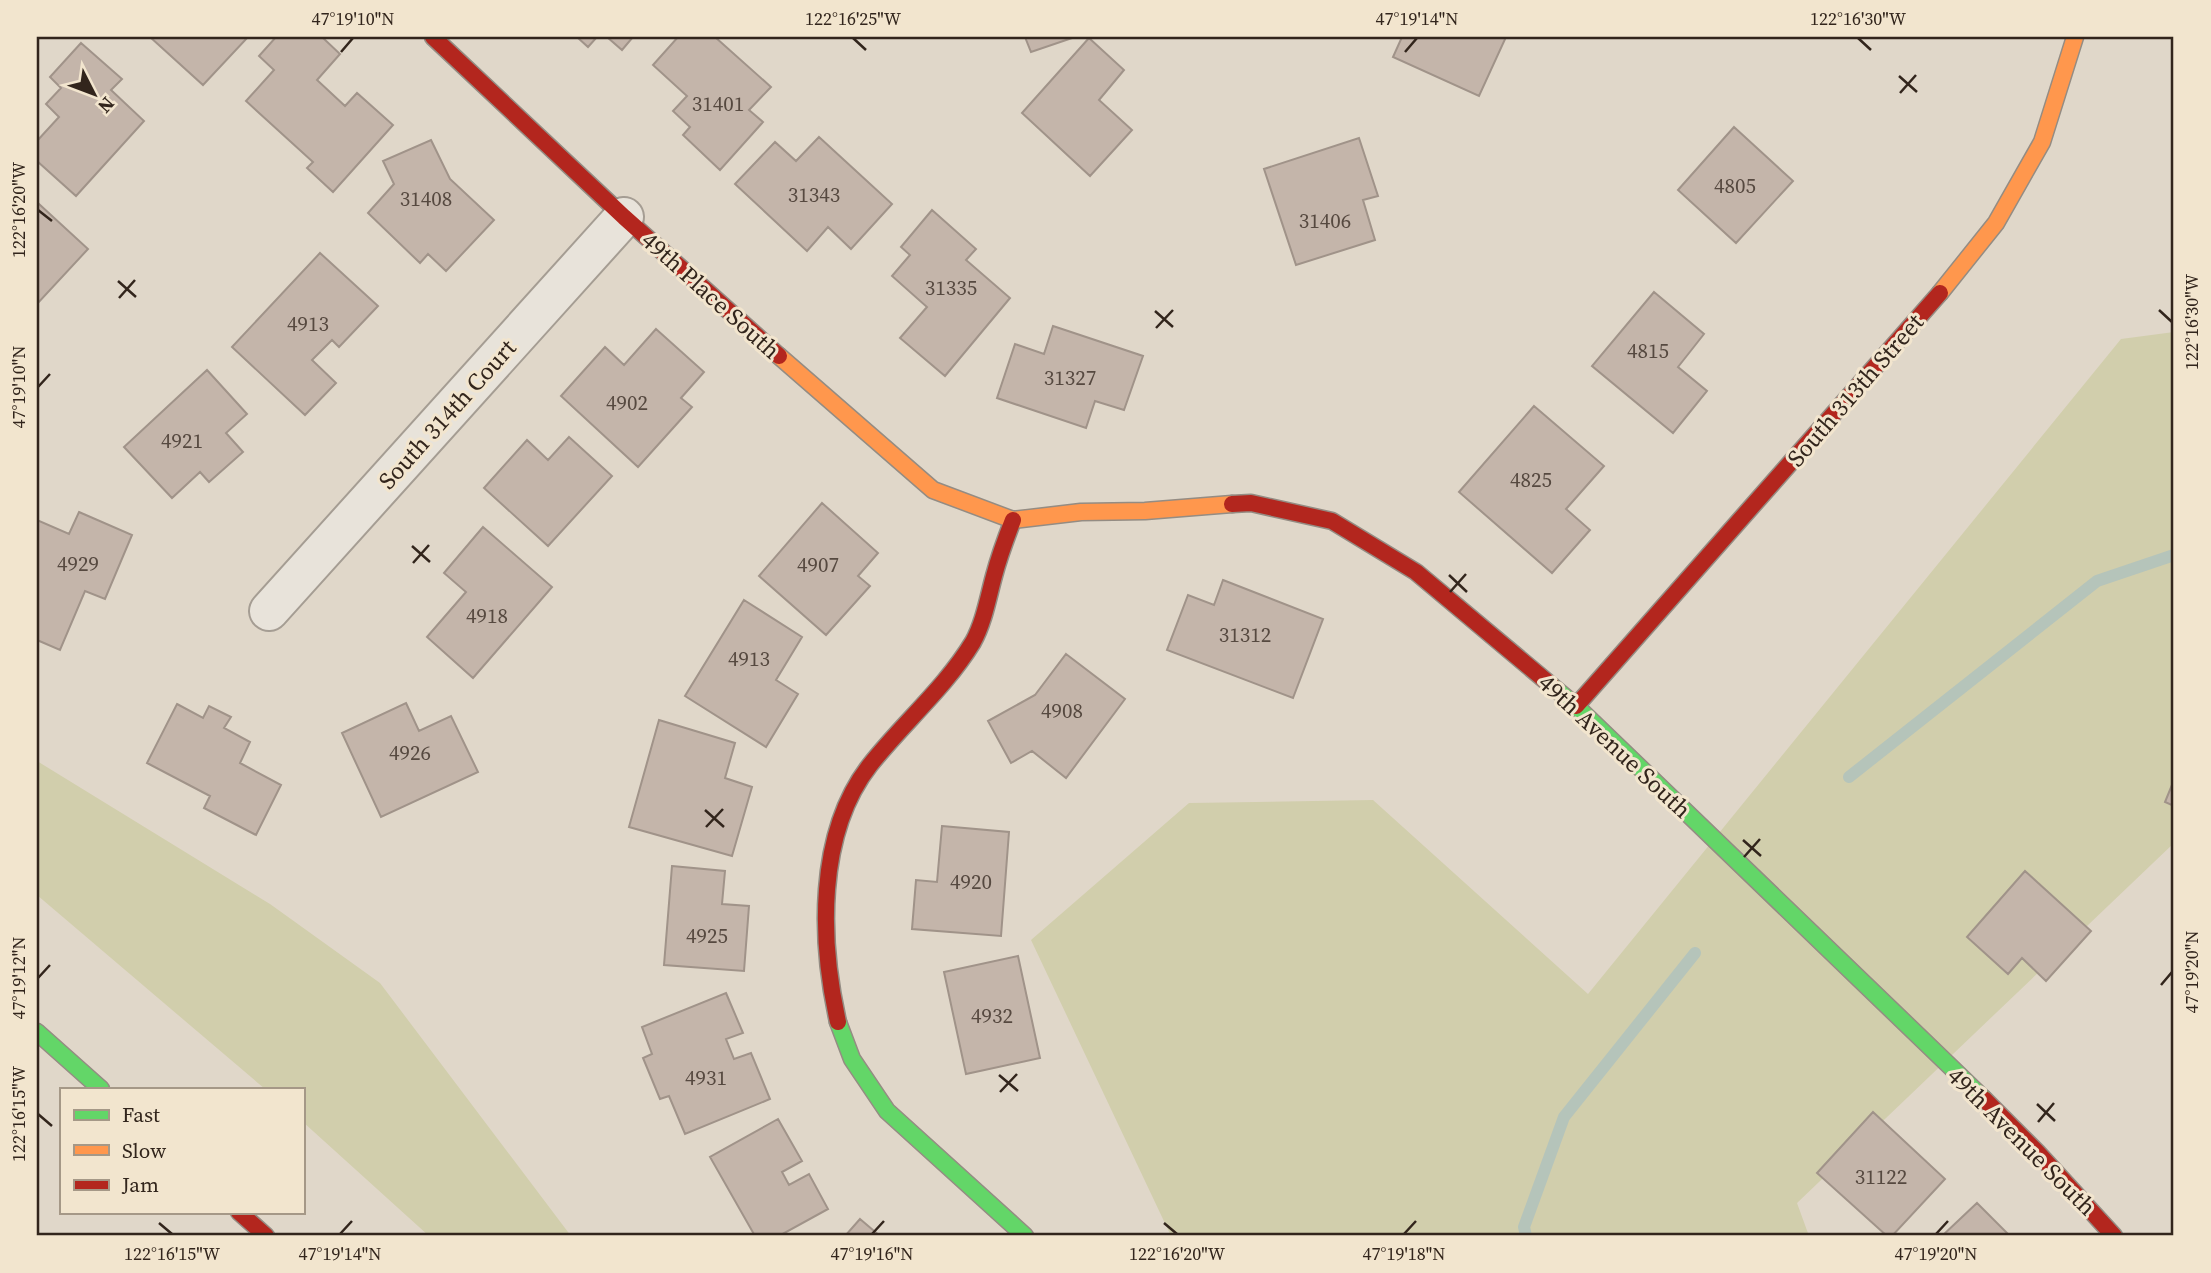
<svg xmlns="http://www.w3.org/2000/svg" width="2211" height="1273" font-family="'Source Serif 4',serif">
	<rect width="100%" height="100%" fill="#e0d7c9"/>
	<path fill="#d1ceac" d="M2174 332V843L1797 1203 1809 1236H1171L1031 940 1189 803 1373 800 1588 994 2121 339Z
		M37 761 270 904 380 983 571 1236H429L303 1122V1089H265L37 895Z"/>
	<g fill="none" stroke-linecap="round" stroke-linejoin="round">
		<path stroke="#b5c4ba" stroke-width="12" d="M1849 777 2097 581 2174 555
			M1526 1236 1524 1227 1564 1117 1695 953"/>
	</g>
	<path fill="#c4b5aa" stroke="#a09389" stroke-width="2" d="M150 37H248L203 85Z
		M276 37H322L340 54 317 80 345 106 357 93 393 125 333 192 307 168 313 162 246 101 274 70 259 56Z
		M577 37H597L588 47Z
		M607 37H633L622 50Z
		M678 37H715L771 87 749 110 763 122 720 170 683 135 690 127 673 111 687 96 653 65Z
		M1025 37H1075L1031 52Z
		M1402 37H1506L1479 96 1393 57Z
		M1089 38 1124 70 1099 100 1132 130 1090 176 1022 113Z
		M81 43 122 79 111 90 144 121 76 196 37 161V141L59 117 46 104 61 88 50 77Z
		M1734 127 1793 181 1736 243 1678 190Z
		M819 137 892 204 851 249 828 227 807 251 735 184 775 142 796 161Z
		M1359 138 1378 196 1363 200 1375 240 1296 265 1264 169Z
		M431 140 450 179 494 220 446 271 428 254 420 263 368 213 394 184 383 161Z
		M39 204 88 249 37 304V206Z
		M932 210 976 249 966 260 1010 298 945 376 900 338 927 307 892 276 910 255 901 247Z
		M320 253 378 306 339 347 332 340 312 360 336 383 305 415 232 347Z
		M1654 292 1704 334 1678 367 1707 391 1673 433 1592 366Z
		M1053 326 1143 356 1124 410 1095 401 1086 428 997 398 1015 344 1044 354Z
		M656 329 704 372 681 398 692 407 638 467 561 396 605 347 624 365Z
		M207 370 247 414 226 433 243 452 209 482 200 472 172 498 124 447Z
		M1534 406 1604 466 1566 509 1590 530 1552 573 1459 492Z
		M569 437 612 476 548 546 484 488 527 440 548 460Z
		M822 503 878 553 858 576 870 586 826 635 759 576Z
		M79 512 132 535 105 599 85 591 60 650 37 640V520L69 534Z
		M483 527 552 587 473 678 427 637 466 592 444 573Z
		M1223 580 1323 619 1293 698 1167 650 1188 595 1214 605Z
		M744 600 802 637 776 680 798 694 766 747 685 696Z
		M1066 654 1125 699 1066 778 1032 751 1011 763 988 721 1035 695Z
		M406 703 419 731 451 716 478 772 381 817 342 733Z
		M177 704 203 718 209 706 231 717 224 728 250 742 240 763 281 785 256 835 204 808 210 796 147 763Z
		M659 720 735 743 725 778 752 787 732 856 629 827Z
		M2174 780V806L2165 802Z
		M942 826 1009 832 1001 936 912 929 916 880 937 882Z
		M672 866 725 871 722 904 749 906 744 971 664 965Z
		M2025 871 2091 931 2046 981 2022 958 2008 974 1967 937Z
		M1018 956 1040 1058 966 1074 944 972Z
		M726 993 743 1033 726 1039 734 1059 751 1053 770 1099 685 1134 669 1096 660 1099 643 1058 652 1054 642 1027Z
		M1873 1112 1945 1179 1892 1236H1887L1817 1173Z
		M778 1119 802 1161 782 1172 789 1185 809 1174 828 1209 779 1236H755L710 1157Z
		M1977 1203 2010 1236H1942Z
		M860 1219 880 1236H845Z"/>
	<g fill="none" stroke-linecap="round" stroke-linejoin="round">
		<defs>
			<path id="street" d="M269 611 624 217"/>
			<path id="fast" d="M1552 686 1576 706 1984 1099
				M838 1022 852 1059 887 1111 1025 1236
				M37 1032 101 1089"/>
			<path id="slow" d="M1940 293 1996 223 2042 142 2075 37
				M779 356 933 490 1013 520 1081 512 1145 511 1232 504"/>
			<path id="jam" d="M433 37 624 217 779 356
				M1232 504 1251 503 1332 521 1416 572 1552 686
				M1576 706 1940 293
				M838 1022C820 942 816 834 870 765 903 723 945 688 973 642 984 622 988 598 994 576 999 557 1006 538 1013 520
				M1984 1099 2037 1152 2114 1236
				M239 1212 266 1236"/>
		</defs>
		<use href="#street" stroke="#a59d93" stroke-width="42"/>
		<use href="#fast" stroke="#948c83" stroke-width="19"/>
		<use href="#slow" stroke="#948c83" stroke-width="19"/>
		<use href="#jam" stroke="#948c83" stroke-width="19"/>
		<use href="#street" stroke="#e8e3da" stroke-width="38"/>
		<use href="#fast" stroke="#63d668" stroke-width="16"/>
		<use href="#slow" stroke="#ff974d" stroke-width="16"/>
		<use href="#jam" stroke="#b3261e" stroke-width="16"/>
	</g>
	<path fill="none" stroke="#32251c" stroke-width="2.5" d="M853 38 866 50M1858 38 1871 50M341 52 353 38M1405 52 1417 38M1899 76 1917 92M1900 93 1916 75M38 210 52 221M118 281 136 297M119 298 135 280M2159 310 2172 322M1155 311 1173 327M1156 328 1173 310M38 387 50 374M412 546 430 562M413 563 429 545M1449 575 1467 592M1450 592 1466 574M705 810 724 827M706 827 723 809M1743 840 1761 856M1744 857 1760 839M38 978 50 965M2161 985 2172 972M999 1075 1018 1091M1000 1092 1017 1074M2037 1104 2055 1121M38 1114 52 1126M2038 1122 2054 1103M159 1223 172 1234M1164 1223 1177 1234M340 1234 352 1221M872 1234 884 1221M1404 1234 1416 1221M1936 1234 1948 1221"/>
	<g text-anchor="middle" dominant-baseline="central" stroke-width="6" stroke-linejoin="round" paint-order="stroke">
		<g font-size="21" fill="#564940">
			<text x="718" y="103">31401</text>
			<text x="1735" y="185">4805</text>
			<text x="814" y="194">31343</text>
			<text x="426" y="198">31408</text>
			<text x="1325" y="220">31406</text>
			<text x="951" y="287">31335</text>
			<text x="308" y="323">4913</text>
			<text x="1648" y="350">4815</text>
			<text x="1070" y="377">31327</text>
			<text x="627" y="402">4902</text>
			<text x="182" y="440">4921</text>
			<text x="1531" y="479">4825</text>
			<text x="78" y="563">4929</text>
			<text x="818" y="564">4907</text>
			<text x="487" y="615">4918</text>
			<text x="1245" y="634">31312</text>
			<text x="749" y="658">4913</text>
			<text x="1062" y="710">4908</text>
			<text x="410" y="752">4926</text>
			<text x="971" y="881">4920</text>
			<text x="707" y="935">4925</text>
			<text x="992" y="1015">4932</text>
			<text x="706" y="1077">4931</text>
			<text x="1881" y="1176">31122</text>
		</g>
		<g font-size="24" fill="#32251c" stroke="#f2e5ce">
			<text transform="translate(711 295) rotate(42)">49th Place South</text>
			<text transform="translate(1855 390) rotate(-49)">South 313th Street</text>
			<text transform="translate(447 414) rotate(-48)">South 314th Court</text>
			<text transform="translate(1615 746) rotate(43)">49th Avenue South</text>
			<text transform="translate(2022 1141) rotate(45)">49th Avenue South</text>
		</g>
	</g>
	<rect width="2211" height="1273" fill="none" stroke="#f2e5ce" stroke-width="77"/>
	<rect x="60" y="1088" width="245" height="126" fill="#f2e5ce" stroke="#a59887" stroke-width="2"/>
	<rect x="74" y="1110" width="35" height="10" fill="#63d668" stroke="#a59887" stroke-width="2"/>
	<text x="122" y="1122" font-size="21" fill="#32251c">Fast</text>
	<rect x="74" y="1145" width="35" height="10" fill="#ff974d" stroke="#a59887" stroke-width="2"/>
	<text x="122" y="1158" font-size="21" fill="#32251c">Slow</text>
	<rect x="74" y="1180" width="35" height="10" fill="#b3261e" stroke="#a59887" stroke-width="2"/>
	<text x="122" y="1192" font-size="21" fill="#32251c">Jam</text>
	<g transform="translate(94 94) rotate(132)" stroke="#f2e5ce" stroke-width="5" paint-order="stroke">
	<path d="M0-5L12 26L0 18L-12 26Z" fill="#32251c"/>
	<text y="-10" font-size="19" font-weight="bold" text-anchor="middle" fill="#32251c">N</text>
	</g>
	<rect x="38" y="38" width="2134" height="1196" fill="none" stroke="#32251c" stroke-width="2.5"/>
	<g font-size="18" text-anchor="middle" fill="#32251c">
		<text x="353" y="25">47°19'10"N</text>
		<text x="853" y="25">122°16'25"W</text>
		<text x="1417" y="25">47°19'14"N</text>
		<text x="1858" y="25">122°16'30"W</text>
		<text transform="translate(19 210) rotate(-90)" y="6">122°16'20"W</text>
		<text transform="translate(2192 322) rotate(-90)" y="6">122°16'30"W</text>
		<text transform="translate(19 387) rotate(-90)" y="6">47°19'10"N</text>
		<text transform="translate(2192 972) rotate(-90)" y="6">47°19'20"N</text>
		<text transform="translate(19 978) rotate(-90)" y="6">47°19'12"N</text>
		<text transform="translate(19 1114) rotate(-90)" y="6">122°16'15"W</text>
		<text x="172" y="1260">122°16'15"W</text>
		<text x="340" y="1260">47°19'14"N</text>
		<text x="872" y="1260">47°19'16"N</text>
		<text x="1177" y="1260">122°16'20"W</text>
		<text x="1404" y="1260">47°19'18"N</text>
		<text x="1936" y="1260">47°19'20"N</text>
	</g>
</svg>
